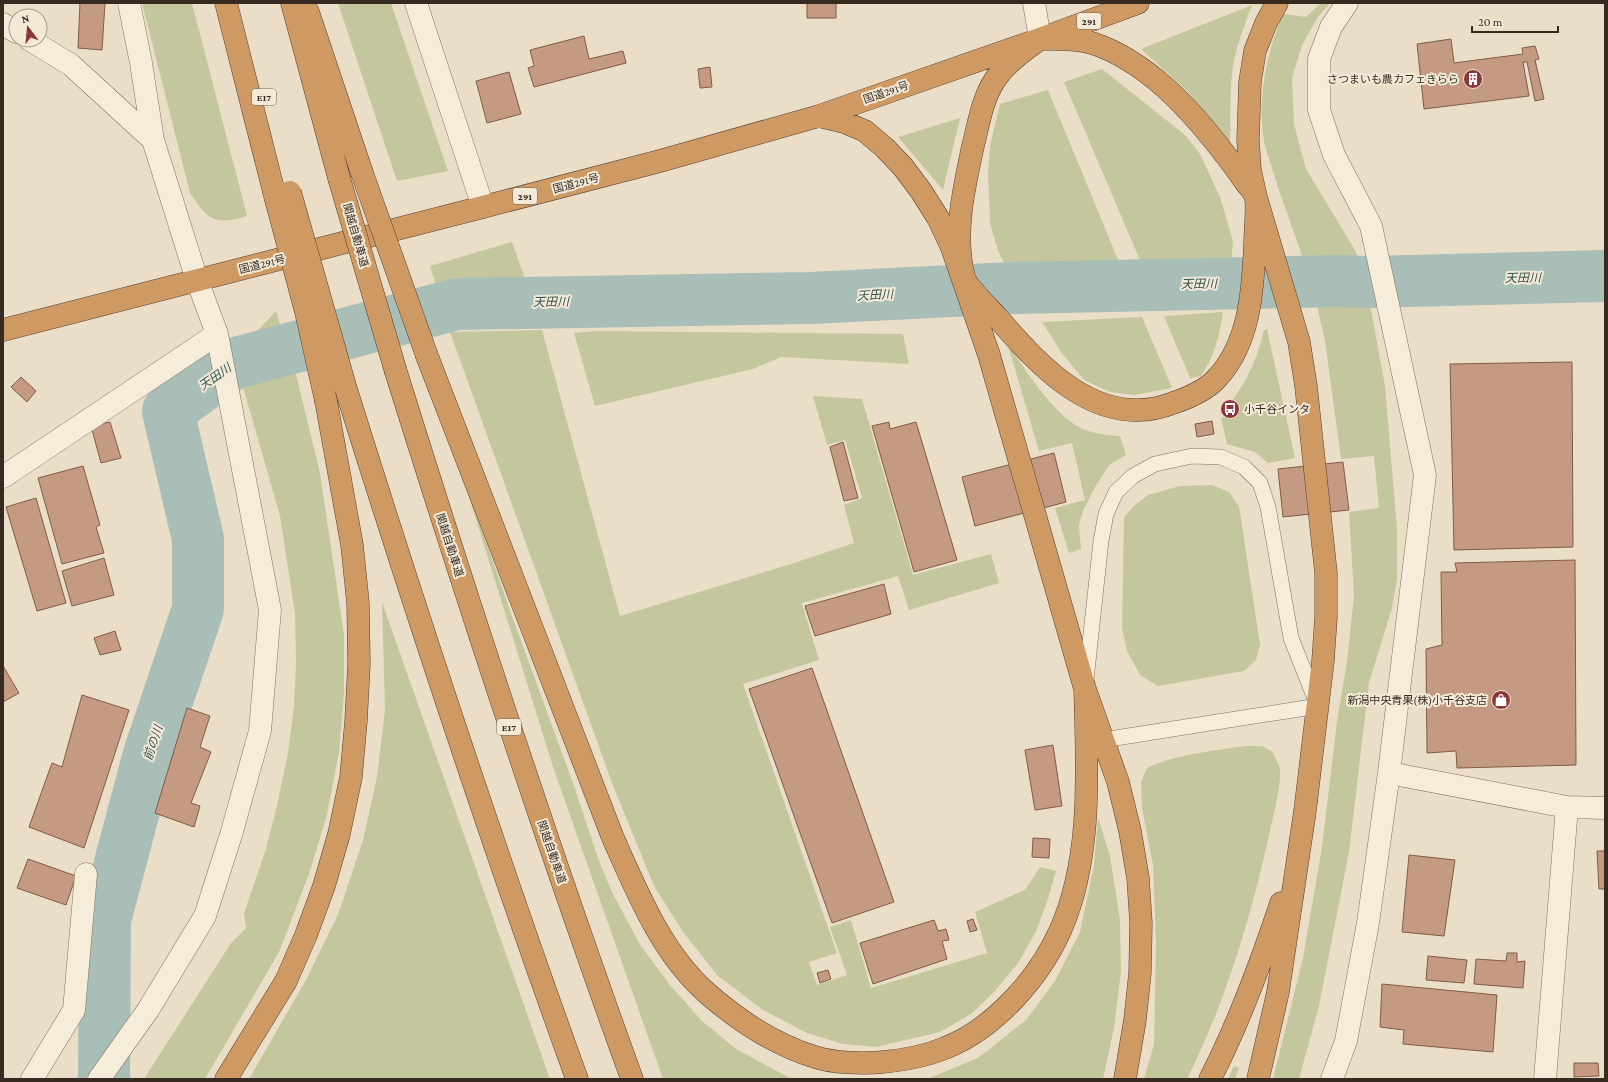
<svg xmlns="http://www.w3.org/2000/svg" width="1608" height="1082" font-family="'Crimson Pro','Noto Sans JP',serif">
	<rect width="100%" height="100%" fill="#eadec8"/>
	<path fill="#c4c79d" d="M142 3H192L247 216C215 226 208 220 190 193Z
		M338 3H391L448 171 397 181Z
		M1321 3H1330L1318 17 1302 45 1292 78 1294 124 1306 169 1355 250 1363 275 1308 277C1298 239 1282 203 1271 165 1268 155 1264 145 1263 135 1258 94 1267 52 1283 14L1306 17Z
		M1252 5C1245 24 1238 42 1234 61 1229 87 1231 115 1230 142L1187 91 1141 49Z
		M1102 69 1185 135 1200 154 1220 197 1233 241 1230 278 1148 279 1064 82Z
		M1048 90 1126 279 1013 281 998 251 990 223 988 171 990 146 1000 104Z
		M960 118 943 190 898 137Z
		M512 242 531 296 440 298 430 266Z
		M1370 304 1385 386 1397 529V579L1392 608 1369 683 1349 852 1319 1006 1299 1079H1273L1303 958 1322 847 1337 721 1347 661 1354 596 1349 512 1379 508 1374 456 1341 459 1325 341 1317 306Z
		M276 311 285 342 271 346 260 333 251 343 259 352 238 359 236 354Z
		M1223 312C1220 335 1214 357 1201 376L1190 378 1164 316Z
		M1142 317 1172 388 1135 395 1110 392 1084 380 1061 352 1042 322Z
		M1267 329 1295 458 1268 463 1255 452 1227 444 1221 418 1236 414 1233 399C1249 378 1258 355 1264 330Z
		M542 330 620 616 791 564 854 543 844 505 862 498 845 440 827 445 813 396 862 399 913 575 991 554 999 583 909 610 898 576 802 603 819 660 743 684 837 953 809 962 817 985 847 975 830 927 851 920 871 988 987 953 975 912 1025 890 1040 867 1056 871 1048 899 1036 931 1019 962 993 993 971 1014 940 1032 876 1047 843 1044 807 1033 763 1010 718 976 683 932 654 886 612 783 450 332Z
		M596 331 903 334 909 364 781 357 753 369 595 406 574 333Z
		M1009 349H1011C1028 373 1049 407 1074 424 1087 433 1104 435 1120 436L1126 455 1109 465 1095 487 1083 511 1079 525 1081 549 1069 553 1055 508 1085 500 1072 443 1039 451Z
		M294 366 320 473 344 635V692L339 752 327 815 309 874 279 952 205 1079H144L231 943 246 928 244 913 265 852 276 810 288 753 294 705 296 663 295 614 280 516 243 387 265 373Z
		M460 468 512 616 574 786 600 864 613 894 639 943 670 985 702 1021 736 1049 788 1077 797 1079H663L554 770Z
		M1212 485 1229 492 1239 506 1260 644 1256 660 1244 671 1158 686 1140 675 1127 651 1122 628 1124 517 1134 506 1148 495 1180 486Z
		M382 602 550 1079H249L306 980 339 912 363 840 377 777 385 710Z
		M1246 746H1262L1273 752C1275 758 1279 764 1280 769 1281 788 1273 817 1269 835 1251 918 1225 1003 1187 1079H1144L1154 1044 1156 943 1153 865 1142 808 1141 782 1147 768C1177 754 1213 751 1246 746Z
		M1098 817 1110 856 1120 920 1121 971 1114 1028 1103 1079H924L932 1077 978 1058 1026 1020 1055 981 1080 932 1094 865Z
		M1234 1066 1239 1068 1235 1079H1228Z"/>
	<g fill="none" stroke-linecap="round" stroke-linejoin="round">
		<path stroke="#a8beb7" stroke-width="52" d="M104 1079 105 920 149 754 198 609V539L168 411 232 364 457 304 811 298 1012 288 1336 281 1369 282 1605 276"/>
	</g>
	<path fill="#c49a82" stroke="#805b47" d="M80 3H105L102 50 78 48Z
		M807 3H836V18H807Z
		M584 36 589 59 623 51 626 63 534 87 528 68 534 66 530 50Z
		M1451 39 1454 63 1523 54 1522 48 1535 46 1539 59 1535 60 1544 99 1535 101 1527 62H1523L1529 96 1424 109 1417 44Z
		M710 67 712 87 700 88 698 69Z
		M509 72 521 114 487 123 476 81Z
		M1572 362 1573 547 1454 550 1450 364Z
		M21 377 36 391 27 402 11 387Z
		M1212 421 1214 434 1197 437 1195 424Z
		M110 422 121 458 101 463 91 426Z
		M889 422 890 429 916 422 957 560 914 572 872 426Z
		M843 442 858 498 844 501 830 447Z
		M1054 453 1066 502 975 526 962 477Z
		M1343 462 1349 510 1283 517 1278 469Z
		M83 466 100 525 96 527 104 553 62 564 38 478Z
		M36 498 66 603 37 611 6 507Z
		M104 558 114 595 72 606 62 571Z
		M1575 560 1576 765 1457 768 1456 751 1427 753 1426 649 1442 645 1441 572H1457L1455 563Z
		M884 584 891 614 815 636 805 606Z
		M115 631 121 650 100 655 94 638Z
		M3 666 19 693 3 702Z
		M812 668 894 902 832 923 749 689Z
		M82 695 129 710 84 848 29 827 52 763 62 767Z
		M187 708 210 716 200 747 211 752 191 803 200 806 194 827 155 813Z
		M1053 745 1062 806 1035 810 1025 750Z
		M1033 838 1050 839 1049 858 1032 857Z
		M1597 851H1605V889H1599Z
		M1409 855 1455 860 1444 936 1402 932Z
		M28 859 76 876 66 905 17 888Z
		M973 919 977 930 970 932 967 921Z
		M934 920 938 931 946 929 949 940 942 941 947 959 873 984 860 943Z
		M1507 953H1517V962L1525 961 1523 988 1474 984 1476 959 1506 961Z
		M1428 956 1467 960 1464 983 1426 980Z
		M828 970 831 979 820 983 817 973Z
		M1382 984 1497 995 1493 1052 1403 1044 1404 1030 1380 1027Z
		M1574 1063H1598L1599 1076 1574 1077Z"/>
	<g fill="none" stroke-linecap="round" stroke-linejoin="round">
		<defs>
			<path id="lane" d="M1086 680 1101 541 1106 514 1116 492 1133 476 1155 464 1192 456 1221 457 1244 467 1260 483 1268 507 1291 638 1318 706 1103 740"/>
			<path id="street" d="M416 3 483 207
				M1034 3 1040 39
				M3 24 16 32
				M30 40 71 65 153 140
				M3 477 217 334
				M1389 773 1567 807 1605 808
				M32 1079 74 1010 86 874
				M99 1079 148 1010 205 916 231 835 260 731 270 610 217 334 197 280 153 140 141 63 129 3
				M1332 1079 1346 1041 1368 923 1389 773 1425 475 1371 226 1334 155 1319 110V59L1331 27 1347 3
				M1545 1079 1567 807"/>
			<path id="highway" d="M226 3 275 196
				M292 3 339 178
				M308 12 361 170
				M1040 39C1058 39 1076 38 1092 43 1147 61 1190 109 1224 153 1232 163 1239 173 1246 183 1249 187 1254 191 1255 196 1258 203 1255 233 1255 243 1253 289 1250 342 1218 377 1207 390 1188 398 1173 403 1099 432 1040 367 997 317 989 308 966 286 964 277 953 234 964 188 973 146 979 122 983 93 1000 73 1011 59 1026 49 1040 39Z
				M819 116 844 122 865 131 885 148 903 167 921 191 938 218 952 248 989 355 1085 689 1118 782 1130 831 1138 878 1141 923 1140 973 1135 1020 1125 1079
				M3 330 483 207 660 161 819 116 1040 39 1138 3
				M427 356 613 838C637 892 662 954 708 994 739 1021 776 1045 815 1057 833 1063 863 1064 883 1062 904 1060 926 1056 945 1048 994 1029 1039 978 1060 931 1093 858 1087 767 1085 689
				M396 372C470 609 547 845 632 1079
				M345 386C418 619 494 850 577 1079
				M226 1079 286 981 306 935 324 886 339 834 351 777 356 721 359 664 358 603 352 545 326 401
				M1210 1079C1239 1023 1261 963 1281 903
				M1258 1079 1278 992 1305 811 1323 661 1326 617V573L1306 386 1299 342 1256 197 1250 170 1248 140 1250 82 1255 51 1266 23 1277 3"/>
		</defs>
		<use href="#lane" stroke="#84705f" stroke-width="16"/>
		<use href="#street" stroke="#84705f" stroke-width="23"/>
		<use href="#highway" stroke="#524032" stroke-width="23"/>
		<use href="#lane" stroke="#f5ecda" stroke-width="15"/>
		<use href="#street" stroke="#f5ecda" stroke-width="22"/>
		<use href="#highway" stroke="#cf9963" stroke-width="22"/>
		<defs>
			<path id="highway-bridge" d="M361 170 427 356
				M339 178 396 372
				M290 192 345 386
				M275 196 306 312 326 401"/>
		</defs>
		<use href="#highway-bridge" stroke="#524032" stroke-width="23" stroke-linecap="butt"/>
		<use href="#highway-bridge" stroke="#cf9963" stroke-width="22"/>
	</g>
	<defs>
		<symbol id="building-disc" viewBox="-11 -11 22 22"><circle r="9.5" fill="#8c363b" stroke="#f2e9d7"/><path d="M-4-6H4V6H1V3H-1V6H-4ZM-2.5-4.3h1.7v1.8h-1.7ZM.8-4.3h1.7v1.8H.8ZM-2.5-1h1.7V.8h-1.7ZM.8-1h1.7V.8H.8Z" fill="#fff"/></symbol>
		<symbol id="bus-disc" viewBox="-11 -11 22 22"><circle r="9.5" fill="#8c363b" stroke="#f2e9d7"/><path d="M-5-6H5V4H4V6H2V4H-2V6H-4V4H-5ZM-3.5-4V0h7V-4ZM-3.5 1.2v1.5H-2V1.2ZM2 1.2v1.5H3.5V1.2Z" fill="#fff"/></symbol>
		<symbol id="shop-disc" viewBox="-11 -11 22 22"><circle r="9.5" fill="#8c363b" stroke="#f2e9d7"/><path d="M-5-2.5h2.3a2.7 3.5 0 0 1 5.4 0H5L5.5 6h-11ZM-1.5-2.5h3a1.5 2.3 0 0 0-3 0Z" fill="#fff"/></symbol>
	</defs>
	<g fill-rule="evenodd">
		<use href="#building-disc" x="1462" y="68" width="22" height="22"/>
		<use href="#bus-disc" x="1219" y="398" width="22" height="22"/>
		<use href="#shop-disc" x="1490" y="689" width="22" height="22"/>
	</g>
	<g text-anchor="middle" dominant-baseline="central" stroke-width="4" stroke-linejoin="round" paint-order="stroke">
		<g fill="#f2e9d7" stroke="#6e6358" stroke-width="1">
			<rect x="1077" y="13" width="24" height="16" rx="3"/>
			<rect x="252" y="89" width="24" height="16" rx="3"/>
			<rect x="513" y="188" width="24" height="16" rx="3"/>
			<rect x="497" y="719" width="24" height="16" rx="3"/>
		</g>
		<g font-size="10" font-weight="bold" fill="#362a21">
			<text x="1089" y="21">291</text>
			<text x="264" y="97">E17</text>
			<text x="525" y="196">291</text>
			<text x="509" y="727">E17</text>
		</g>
		<g font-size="11" fill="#362a21" stroke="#f2e9d7" text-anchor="end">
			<text x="1459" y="79">さつまいも農カフェきらら</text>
			<text x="1244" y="409" text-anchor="start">小千谷インタ</text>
			<text x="1487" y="700">新潟中央青果(株)小千谷支店</text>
		</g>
		<g font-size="11" fill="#362a21" stroke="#f2e9d7">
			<text transform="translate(886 92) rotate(-19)">国道291号</text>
			<text transform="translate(576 183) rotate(-15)">国道291号</text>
			<text transform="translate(356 235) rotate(74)">関越自動車道</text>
			<text transform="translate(262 264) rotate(-14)">国道291号</text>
			<text transform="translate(450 545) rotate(72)">関越自動車道</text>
			<text transform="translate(552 852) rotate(71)">関越自動車道</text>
		</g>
		<g font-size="12" font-style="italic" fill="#325450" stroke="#f2e9d7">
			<text transform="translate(1523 278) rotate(-1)">天田川</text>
			<text transform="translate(1199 284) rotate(-1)">天田川</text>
			<text transform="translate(875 295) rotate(-3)">天田川</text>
			<text transform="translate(551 302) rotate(-1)">天田川</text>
			<text transform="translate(215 377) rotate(-35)">天田川</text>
			<text transform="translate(153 743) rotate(-72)">前の川</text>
		</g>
	</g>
	<rect width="1608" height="1082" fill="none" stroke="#362a21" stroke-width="8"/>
	<g transform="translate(28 28) rotate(344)"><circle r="19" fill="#f2e9d7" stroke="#a79d8e"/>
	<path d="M0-3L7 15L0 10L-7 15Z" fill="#8c363b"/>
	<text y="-6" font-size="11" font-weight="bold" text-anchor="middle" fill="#362a21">N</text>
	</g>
	<path d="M1472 26v6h86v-6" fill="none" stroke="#362a21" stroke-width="2"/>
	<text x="1478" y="26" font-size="12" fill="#362a21" stroke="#f2e9d7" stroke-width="3" paint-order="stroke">20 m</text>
</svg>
